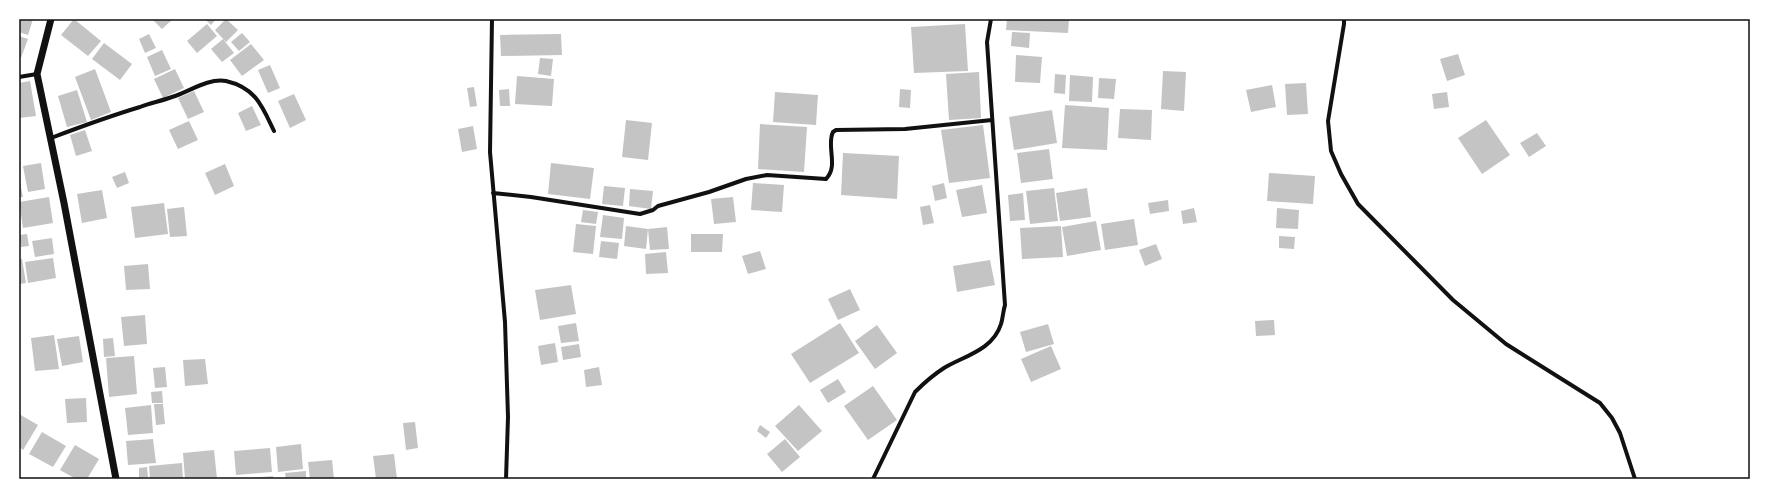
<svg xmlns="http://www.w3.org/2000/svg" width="1769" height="498" font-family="Raleway,sans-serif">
	<rect width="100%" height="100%" fill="#fff"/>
	<path fill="#c4c4c4" d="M19 19H33L28 35 19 32Z
		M74 19 101 41 88 56 61 35Z
		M152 19H173L162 29Z
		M205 19H216L211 25Z
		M226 19 238 30 226 42 215 30Z
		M1007 19H1069L1068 33 1006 30Z
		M207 24 217 36 197 53 187 41Z
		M965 24 968 71 914 73 911 27Z
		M1012 32 1030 33 1029 48 1011 46Z
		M242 33 250 42 239 51 231 42Z
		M149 34 156 48 145 53 139 39Z
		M561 34 562 55 501 56 500 35Z
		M19 36 28 39 21 58 19 57Z
		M223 39 234 53 222 62 211 49Z
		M104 43 132 64 120 80 92 59Z
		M251 44 264 60 242 76 230 60Z
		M162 50 171 69 155 76 147 57Z
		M1458 54 1465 75 1447 81 1440 59Z
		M1016 55 1042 57 1040 83 1015 82Z
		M540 58 553 59 551 76 538 74Z
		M270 65 280 88 268 93 258 70Z
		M95 69 111 112 91 120 75 77Z
		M175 69 184 88 163 98 154 79Z
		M1163 71 1186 72 1184 111 1161 109Z
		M979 72 981 118 949 120 946 74Z
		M1055 74 1066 75 1065 94 1054 93Z
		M1070 75 1093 77 1092 102 1069 101Z
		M517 76 554 79 552 106 515 104Z
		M1099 78 1116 79 1114 99 1098 98Z
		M30 81 36 116 19 118V83Z
		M1306 83 1308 114 1287 115 1285 84Z
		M1272 85 1276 107 1251 112 1246 90Z
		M474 87 477 106 470 107 467 88Z
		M509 89 510 106H500L499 90Z
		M900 89 911 90 910 108 899 107Z
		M77 90 87 122 67 127 58 96Z
		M194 91 204 112 188 119 178 98Z
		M775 92 818 95 816 125 773 122Z
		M1447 92 1449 107 1434 109 1432 94Z
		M294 94 306 120 290 128 278 101Z
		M1065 105 1109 108 1107 150 1062 148Z
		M252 106 261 125 246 131 238 113Z
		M1120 109 1152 110 1151 140 1118 138Z
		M1052 110 1057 143 1014 150 1009 117Z
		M626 120 652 123 648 160 622 157Z
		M1486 120 1510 155 1482 174 1458 138Z
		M189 121 198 140 178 149 169 130Z
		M760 124 807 127 804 172 758 169Z
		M983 125 990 178 949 183 941 130Z
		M473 126 477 149 462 152 458 129Z
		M85 130 92 151 76 156 70 135Z
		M1537 133 1546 146 1529 157 1520 143Z
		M1049 149 1053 179 1021 183 1017 153Z
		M843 153 899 156 897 199 841 195Z
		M41 163 45 189 28 192 23 166Z
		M551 163 594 168 590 199 548 194Z
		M225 164 234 186 215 195 205 173Z
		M125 172 129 183 117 188 112 177Z
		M1269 173 1315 176 1313 204 1267 201Z
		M19 178 23 197H19Z
		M753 183 784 185 782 212 751 210Z
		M944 183 947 198 935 201 932 186Z
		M982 185 987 213 962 217 956 190Z
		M604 186 625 188 623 206 602 204Z
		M1054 188 1058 221 1030 224 1026 191Z
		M1087 188 1091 217 1060 221 1056 193Z
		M630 189 653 191 651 209 629 206Z
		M102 190 107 218 82 223 77 194Z
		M1023 193 1025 220 1010 221 1008 195Z
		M49 197 53 223 23 228 19 202Z
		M733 197 736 222 714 224 711 199Z
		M1168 200 1169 211 1150 214 1148 203Z
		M164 203 168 234 135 238 131 207Z
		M930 205 934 223 923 225 920 207Z
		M184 207 187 236 170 237 167 209Z
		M1194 208 1197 222 1183 224 1181 211Z
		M1277 208 1299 210 1298 229 1276 228Z
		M583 210 598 212 596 224 581 222Z
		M603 215 624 218 622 239 600 237Z
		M1134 219 1138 245 1105 250 1101 224Z
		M1096 221 1101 250 1067 256 1062 227Z
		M576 224 596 226 593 254 573 252Z
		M626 226 648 229 646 249 624 246Z
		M1061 226 1063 257 1022 259 1020 228Z
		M667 227 669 249 650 250 648 229Z
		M27 234 29 246 21 247 19 235Z
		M691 234H723L722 252H691Z
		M1279 236 1295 237 1294 249 1279 248Z
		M52 238 54 254 35 257 32 241Z
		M601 241 619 243 617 259 599 257Z
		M1156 244 1162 259 1145 266 1139 250Z
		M760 251 766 269 748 274 742 256Z
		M666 252 668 273 646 274 645 254Z
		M53 258 56 278 28 283 25 262Z
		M19 259H22L26 283 19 284Z
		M990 260 995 285 957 292 953 266Z
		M148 264 150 289 126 290 124 266Z
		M571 285 576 314 540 320 535 290Z
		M850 289 860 310 838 320 828 299Z
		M145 315 147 344 124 346 121 317Z
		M1274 320 1275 335 1256 336 1255 321Z
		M576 323 579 341 561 343 558 326Z
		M840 323 859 353 810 383 791 354Z
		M1048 324 1054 344 1026 352 1020 332Z
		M877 325 897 353 875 369 855 341Z
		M54 335 59 369 35 371 31 338Z
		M79 336 83 362 62 366 57 339Z
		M113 338 115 356 104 357 103 339Z
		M555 343 558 362 541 365 538 346Z
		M579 344 581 357 563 360 561 347Z
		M1051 346 1061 369 1031 382 1021 359Z
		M134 356 137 394 109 397 106 358Z
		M205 359 208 384 185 386 183 360Z
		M165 367 167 387 155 388 153 368Z
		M599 367 602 385 586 387 584 370Z
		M838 379 846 392 828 403 820 390Z
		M873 386 897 420 868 440 844 406Z
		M162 391 163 403H152L151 392Z
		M86 398 87 422 67 423 65 399Z
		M154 404H163L165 424 156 425Z
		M151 405 153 433 128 435 125 408Z
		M799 405 822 431 798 451 775 426Z
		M19 414 38 425 23 450 19 447Z
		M415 422 418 448 406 450 403 423Z
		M760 425 770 432 766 438 757 431Z
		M42 432 66 446 53 467 29 454Z
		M153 439 156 463 128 465 126 441Z
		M785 439 800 457 782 472 767 454Z
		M301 444 303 469 278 472 276 447Z
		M75 445 99 459 87 479H76L60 470Z
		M270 448 272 472 236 475 234 451Z
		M214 450 217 479H185L183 453Z
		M394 454 397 479H376L373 456Z
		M332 460 334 479H310L308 462Z
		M182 463 183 479H150L149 466Z
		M147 467 148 477 139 478V468Z
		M306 471V479H286L285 473Z
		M273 476V479H250V478Z"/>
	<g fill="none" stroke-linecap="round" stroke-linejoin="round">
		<path stroke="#111" stroke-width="4" d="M492 19 490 152 505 322 508 417 506 479
			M1344 19V24L1328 121 1331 151 1341 174 1358 204 1453 300 1506 344 1600 403 1612 418 1620 433 1635 479
			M19 77 37 74
			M51 138C80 127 110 116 140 107 150 103 161 101 172 97 189 92 207 78 226 81 256 88 262 106 274 131
			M493 193 531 197 640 214 653 210 658 206 709 192 746 179 767 175 826 179C839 166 826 146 833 132L836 130 905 129 992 120
			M873 479 915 392C924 383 933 375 944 368 964 356 993 350 1001 324 1003 318 1003 311 1005 305L987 42 991 19"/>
		<path stroke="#111" stroke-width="7" d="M51 19 37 74 64 203 116 479"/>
	</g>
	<rect width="1769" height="498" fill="none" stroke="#ffffff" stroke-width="40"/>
	<rect x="20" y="20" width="1729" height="458" fill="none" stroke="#111" stroke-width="1.5"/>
</svg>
